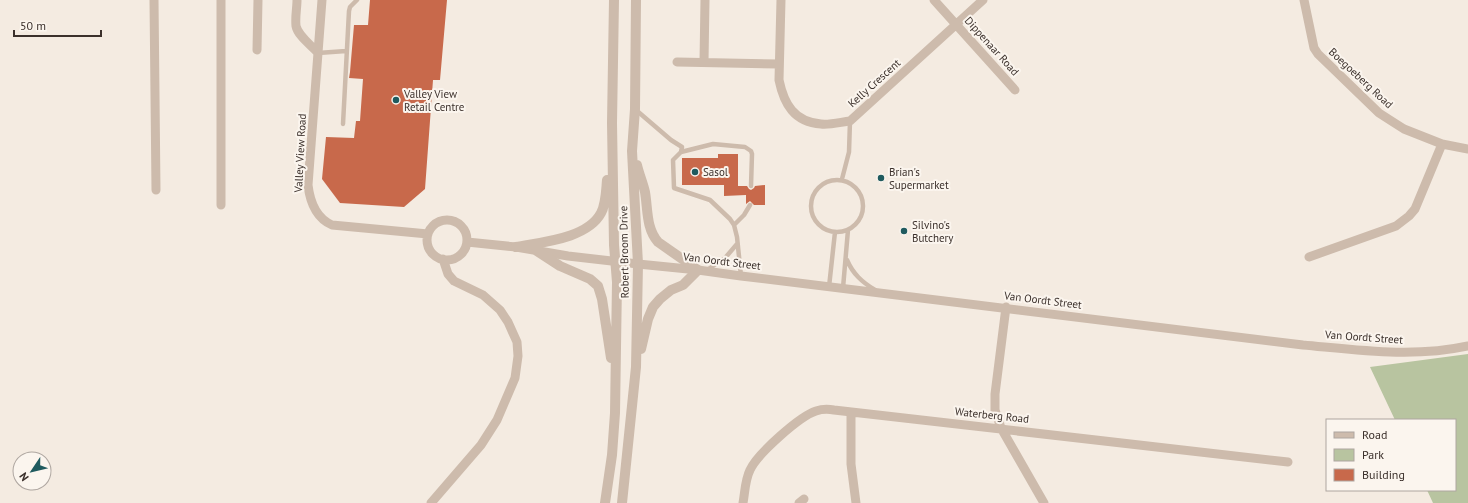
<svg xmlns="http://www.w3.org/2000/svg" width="1468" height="503" font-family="'PT Sans',sans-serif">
	<rect width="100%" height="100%" fill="#f4ebe1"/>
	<path fill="#b8c4a0" d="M1468 354V503H1433L1427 490H1455V420H1395L1370 367Z"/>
	<path fill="#c8694b" d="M370 0H447L440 80H433L425 189 404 207 340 203 322 179 326 137 354 138 356 121H360L363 79 349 78 350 72 354 25H368Z
		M718 154H738V186H747L749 189 751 190 754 188 755 186 765 185V205H754L750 201 746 204V195L724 196V185H682V158H718Z"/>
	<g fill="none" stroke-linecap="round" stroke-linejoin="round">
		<path stroke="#cdbbac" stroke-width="4.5" d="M318 53 346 51
			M636 110 671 140 682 147 681 152 673 160 674 188 710 200 730 219 734 225 737 237 741 276
			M343 124 349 11 350 7 357 0
			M681 152 713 144 745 147 751 151 752 154 751 186
			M842 179 849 152 850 121
			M811 206a26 26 0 1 1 52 0a26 26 0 1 1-52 0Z
			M734 225 744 215 750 205
			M847 260C853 274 862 282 875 290
			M707 270 725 258 737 244
			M829 287 835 232
			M843 288 848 230"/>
		<path stroke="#cdbbac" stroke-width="9" d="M154 0 156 190
			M297 0C297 8 295 17 296 26 298 36 311 45 318 53
			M322 0 308 185C310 202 316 218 332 225L428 234
			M781 0 779 80C784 104 794 122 821 124 830 125 841 122 850 121L983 0
			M934 0 1015 90
			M1304 0 1314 48 1318 54 1379 113 1393 122 1404 129 1442 144 1468 149
			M257 50 258 0
			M677 62 779 64
			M704 62 705 0
			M221 205V0
			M427 240a20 20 0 1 1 40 0a20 20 0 1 1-40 0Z
			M467 242 516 247 568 256 638 264 698 270 741 276 1303 345C1358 350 1413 358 1468 346
			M1309 257 1396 226 1409 216 1415 209 1442 144
			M1006 307 995 394V410L1001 428 1044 503
			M851 412V464L856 503
			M431 503 481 445 497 420 515 378 518 356 517 342 508 322 500 310 483 295 454 281 448 274 443 259
			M743 503C745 492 745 480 750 470 757 454 800 416 816 411 822 409 828 409 834 410L1288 462
			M799 503 804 499"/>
		<path stroke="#cdbbac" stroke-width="10" d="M637 165C639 174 643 183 645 192 648 210 646 228 658 242L698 270 683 285 671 290 660 299 653 307 648 319 641 349
			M516 247C541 242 587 239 601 213 606 204 606 191 607 180
			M537 251 560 266 590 279 598 286 602 299 611 358
			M605 503 612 455 615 413 617 282 614 245 612 123 614 0
			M622 503 636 367 638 264 632 151 635 109 636 0"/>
	</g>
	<g fill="#1f5a5e" stroke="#fbf5ee" stroke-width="1.5">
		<circle cx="396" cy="100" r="4"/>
		<circle cx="695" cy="172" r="4"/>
		<circle cx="881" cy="178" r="4"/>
		<circle cx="904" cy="231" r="4"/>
	</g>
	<g text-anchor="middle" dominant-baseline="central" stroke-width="4" stroke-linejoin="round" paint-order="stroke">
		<g font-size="11" fill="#3b302b" stroke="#fbf5ee">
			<text transform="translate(992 46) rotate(48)">Dippenaar Road</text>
			<text transform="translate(1361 78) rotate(43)">Boegoeberg Road</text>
			<text transform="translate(874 83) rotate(-42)">Kelly Crescent</text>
			<text transform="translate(300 153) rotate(-87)">Valley View Road</text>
			<text transform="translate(624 252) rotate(-91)">Robert Broom Drive</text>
			<text transform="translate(722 261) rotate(7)">Van Oordt Street</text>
			<text transform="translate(1043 300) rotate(7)">Van Oordt Street</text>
			<text transform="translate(1364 337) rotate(4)">Van Oordt Street</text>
			<text transform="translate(992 415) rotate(6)">Waterberg Road</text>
		</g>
		<g font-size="11" fill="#3b302b" stroke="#fbf5ee" text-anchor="start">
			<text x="404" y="94">Valley View<tspan x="404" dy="13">Retail Centre</tspan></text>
			<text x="703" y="172">Sasol</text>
			<text x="889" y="172">Brian's<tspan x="889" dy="13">Supermarket</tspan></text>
			<text x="912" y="225">Silvino's<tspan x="912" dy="13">Butchery</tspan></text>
		</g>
	</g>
	<rect x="1326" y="419" width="130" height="72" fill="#fbf5ee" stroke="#aea6a0"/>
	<rect x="1334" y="432" width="20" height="6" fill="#cdbbac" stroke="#aea6a0"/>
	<text x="1362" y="439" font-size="12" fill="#3b302b">Road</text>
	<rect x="1334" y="449" width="20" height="12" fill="#b8c4a0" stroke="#aea6a0"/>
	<text x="1362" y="459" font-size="12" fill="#3b302b">Park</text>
	<rect x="1334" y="469" width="20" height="12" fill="#c8694b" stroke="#aea6a0"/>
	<text x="1362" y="479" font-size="12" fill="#3b302b">Building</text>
	<g transform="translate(32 471) rotate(235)"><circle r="19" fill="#fbf5ee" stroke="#aea6a0"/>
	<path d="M0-3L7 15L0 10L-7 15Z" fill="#1f5a5e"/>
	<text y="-6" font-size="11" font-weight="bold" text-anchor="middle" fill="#3b302b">N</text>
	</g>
	<path d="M14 30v6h87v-6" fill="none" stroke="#3b302b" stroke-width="2"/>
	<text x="20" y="30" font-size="12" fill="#3b302b" stroke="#fbf5ee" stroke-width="3" paint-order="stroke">50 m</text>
</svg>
